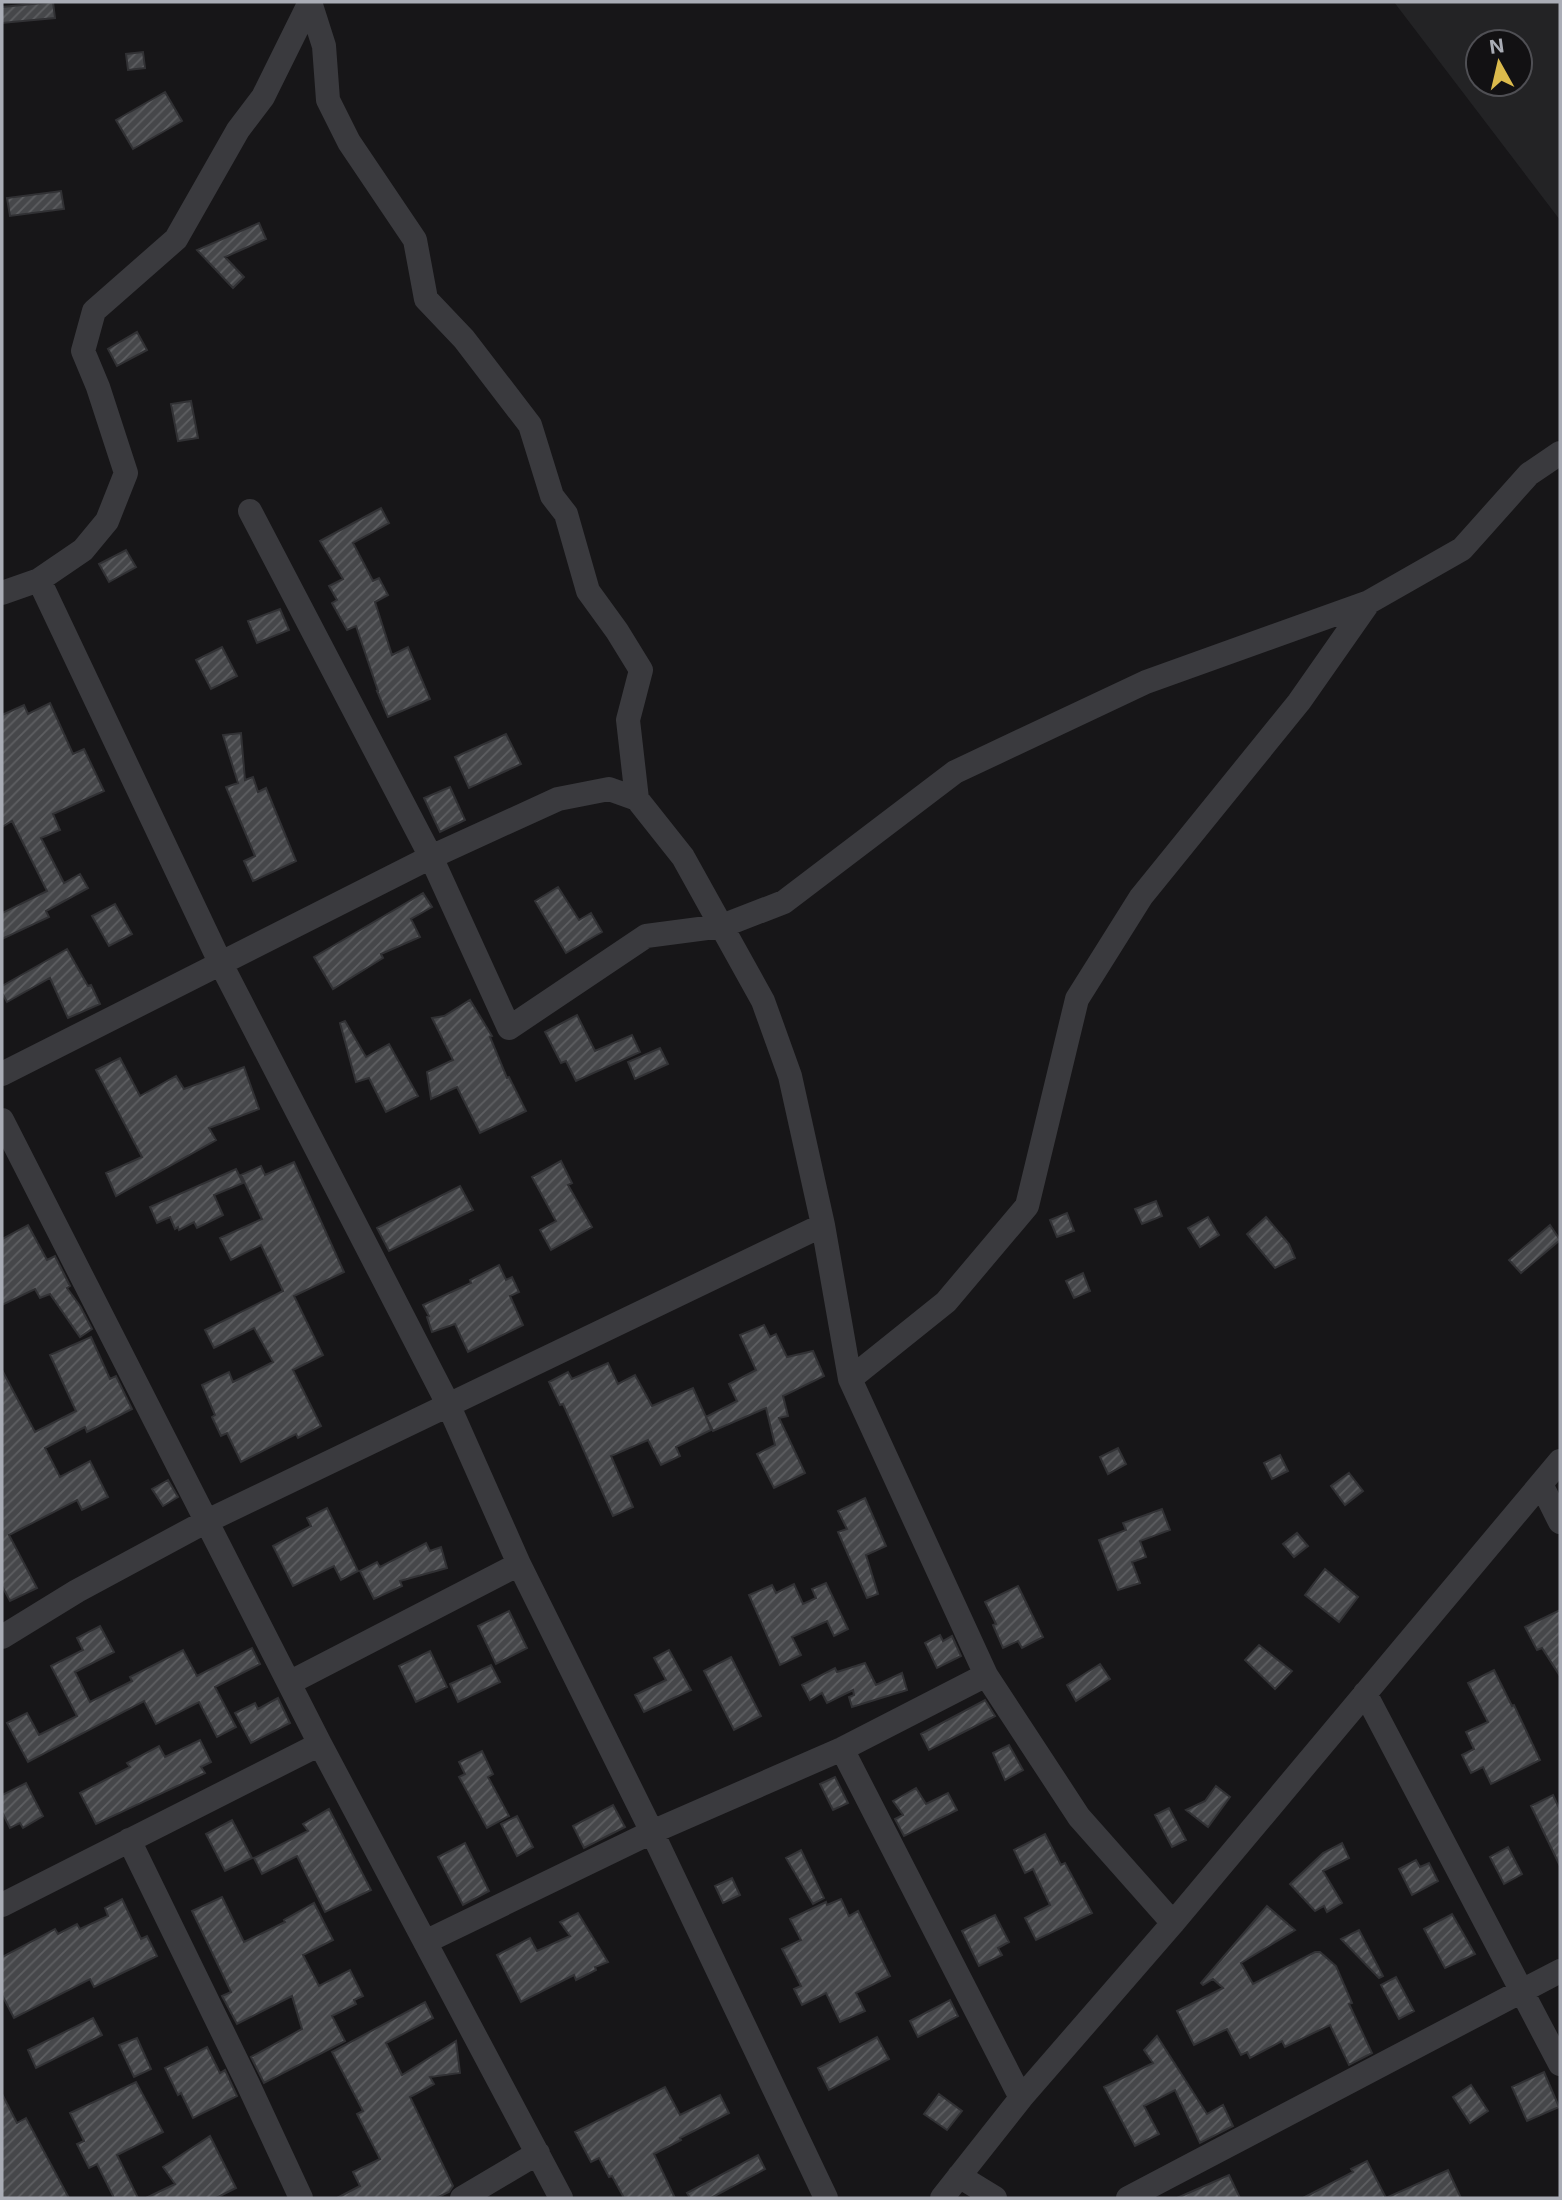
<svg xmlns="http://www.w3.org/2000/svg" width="1562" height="2200" font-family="Inter,sans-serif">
	<defs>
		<pattern id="building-hatch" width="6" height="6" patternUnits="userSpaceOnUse" patternTransform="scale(1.75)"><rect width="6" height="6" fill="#46474a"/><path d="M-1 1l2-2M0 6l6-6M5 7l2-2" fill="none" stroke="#5e5f62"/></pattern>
	</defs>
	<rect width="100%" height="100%" fill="#171618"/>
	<path fill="#232325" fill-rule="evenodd" d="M1394 2H1560V220ZM1478 42H1520V84H1478Z"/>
	<path fill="url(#building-hatch)" stroke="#313134" stroke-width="2" d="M53 2 55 18 2 23V7Z
		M143 52 145 68 128 70 126 54Z
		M165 92 182 121 133 149 116 120Z
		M61 191 64 209 10 216 7 198Z
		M259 223 266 239 225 257 244 277 233 288 197 250Z
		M137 332 147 350 117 366 108 349Z
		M191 401 198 438 178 441 171 404Z
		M381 508 389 523 353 543 373 581 379 578 388 595 375 602 392 655 408 647 430 699 388 717 377 691H378L356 626 347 630 332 603 337 600 329 586 343 579 320 541Z
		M126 550 136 567 109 582 99 564Z
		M280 609 289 630 257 643 248 621Z
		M222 647 237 676 211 689 196 660Z
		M50 703 73 754 84 749 104 791 53 814 60 830 41 838 64 883 80 874 88 888 46 911 49 917 2 939V913L47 891 12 821 2 827V715L24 705 28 714Z
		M241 733 245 780 253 777 258 792 266 788 296 861 253 881 244 861 255 856 226 787 238 783 223 735Z
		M506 734 521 764 469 788 455 757Z
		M450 787 465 820 440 832 424 798Z
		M558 887 579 920 591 913 602 932 566 953 535 901Z
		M423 893 432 907 411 919 420 937 381 954 383 958 333 989 314 957Z
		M115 904 132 934 109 946 92 916Z
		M67 949 88 986 91 985 100 1004 68 1018 50 978 7 1002 2 993V986Z
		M470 1000 492 1036 490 1037 507 1078 509 1077 526 1111 480 1133 457 1087 431 1099 427 1072 453 1060 432 1018 444 1016Z
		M577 1015 595 1051 632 1035 640 1052 576 1081 566 1061 561 1063 545 1032Z
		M345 1021 366 1057 389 1044 418 1096 386 1112 369 1078 356 1082 340 1023Z
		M660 1048 668 1064 635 1079 628 1062Z
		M120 1058 140 1096 176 1076 184 1089 244 1067 259 1109 209 1128 216 1140 116 1196 106 1173 142 1157 96 1070Z
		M561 1161 572 1183 568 1185 592 1227 551 1250 540 1230 556 1221 532 1177Z
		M294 1162 344 1272 294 1296 323 1355 293 1370 321 1426 298 1438 296 1434 241 1462 227 1433 221 1436 212 1417 215 1415 202 1385 229 1372 233 1382 273 1362 254 1328 214 1348 205 1330 283 1291 261 1245 231 1260 220 1238 262 1219 241 1175 261 1166 265 1175Z
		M236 1169 243 1183 214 1195 223 1215 197 1228 194 1222 179 1230 178 1227 175 1229 170 1217 157 1223 150 1207Z
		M460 1186 473 1210 389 1251 377 1228Z
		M1156 1201 1162 1216 1142 1224 1135 1209Z
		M1067 1213 1074 1231 1057 1237 1050 1220Z
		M1208 1217 1219 1235 1200 1247 1188 1228Z
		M1266 1217 1289 1244 1295 1258 1275 1268 1247 1234Z
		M28 1225 47 1260 55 1256 70 1286 67 1288 80 1306 92 1329 80 1337 50 1294 40 1298 35 1289 2 1305V1239Z
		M1550 1225 1560 1240 1521 1273 1509 1260Z
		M499 1265 506 1280 512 1277 519 1292 510 1296 523 1325 468 1352 455 1324 432 1332 427 1317 429 1316 423 1305 471 1283 470 1280Z
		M1083 1273 1090 1291 1074 1298 1066 1281Z
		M764 1325 770 1337 776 1334 787 1357 813 1351 824 1376 783 1396 788 1416 779 1418 805 1473 774 1488 757 1454 775 1445 766 1408 713 1431 706 1417 711 1430 676 1447 680 1456 661 1465 648 1440 611 1456 633 1507 613 1516 563 1404 560 1405 549 1382 568 1372 572 1379 608 1363 618 1384 635 1375 652 1406 693 1388 706 1417 737 1401 729 1384 756 1370 740 1335Z
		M91 1337 110 1379 116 1376 132 1409 87 1432 85 1427 45 1448 60 1477 90 1461 108 1497 82 1510 77 1500 9 1535 37 1588 10 1601 2 1586V1370L35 1432 76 1411 50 1355Z
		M1118 1448 1126 1464 1108 1474 1100 1457Z
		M1280 1455 1288 1471 1272 1479 1264 1463Z
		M1349 1473 1363 1491 1345 1505 1331 1486Z
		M168 1480 178 1497 163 1506 152 1489Z
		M865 1498 886 1546 866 1555 878 1594 867 1598 838 1532 847 1529 838 1511Z
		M327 1508 358 1571 341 1580 334 1566 293 1586 273 1546 311 1526 307 1518Z
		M1162 1509 1170 1530 1140 1541 1146 1557 1132 1562 1140 1583 1118 1590 1099 1540 1126 1530 1123 1523Z
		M1297 1533 1308 1546 1294 1557 1283 1544Z
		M426 1543 430 1551 441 1547 447 1568 400 1581 402 1586 374 1599 360 1571 377 1562 380 1567Z
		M1325 1569 1358 1597 1339 1622 1305 1595Z
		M826 1583 848 1629 834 1636 827 1621 792 1637 801 1655 780 1665 749 1595 772 1585 776 1593 794 1584 803 1604 816 1598 812 1589Z
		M1018 1586 1043 1637 1022 1648 1018 1641 1003 1648 993 1625 996 1624 985 1602Z
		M1560 1610V1676L1542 1648 1537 1650 1525 1627Z
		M509 1611 527 1648 496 1664 478 1626Z
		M100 1626 114 1652 75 1672 90 1702 132 1681 130 1677 183 1650 197 1676 252 1648 260 1664 215 1687 236 1727 217 1737 199 1702 156 1724 144 1701 28 1762 7 1723 27 1713 39 1735 77 1716 51 1666 83 1650 77 1638Z
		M940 1635 943 1641 952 1636 961 1656 937 1668 925 1643Z
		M1259 1645 1292 1671 1275 1689 1245 1660Z
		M669 1650 691 1690 644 1712 635 1695 666 1680 654 1658Z
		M430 1651 447 1687 416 1702 399 1666Z
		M731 1657 761 1716 734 1730 704 1671Z
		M865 1663 876 1685 902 1673 907 1690 852 1707 849 1697 854 1695 853 1690 827 1703 822 1693 810 1700 802 1685 835 1668 837 1672Z
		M1100 1664 1110 1679 1076 1701 1067 1685Z
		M491 1665 500 1682 458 1702 450 1684Z
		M1494 1670 1512 1706 1514 1705 1540 1760 1491 1784 1483 1767 1471 1773 1462 1755 1474 1749 1466 1732 1488 1722 1468 1683Z
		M278 1698 290 1723 251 1743 235 1713 255 1703 258 1709Z
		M985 1700 995 1716 929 1750 921 1734Z
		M200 1740 211 1762 201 1767 205 1773 96 1824 80 1793 130 1767 127 1763 159 1746 165 1757Z
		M1009 1745 1023 1770 1005 1780 993 1753Z
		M482 1751 493 1774 488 1777 509 1816 487 1828 459 1777 465 1774 459 1762Z
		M835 1777 848 1803 833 1810 820 1784Z
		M26 1783 43 1816 23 1828 20 1823 10 1828 2 1812V1795Z
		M1216 1786 1230 1797 1208 1827 1186 1810 1205 1801Z
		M916 1788 926 1804 948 1793 957 1810 904 1836 895 1819 903 1815 893 1801Z
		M1553 1795 1560 1810V1866L1531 1806Z
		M613 1805 625 1827 584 1848 573 1826Z
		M1169 1808 1186 1840 1172 1847 1155 1815Z
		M329 1809 371 1890 325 1912 297 1856 262 1874 254 1858 308 1831 303 1824Z
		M517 1816 533 1847 517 1856 501 1824Z
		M232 1820 252 1858 225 1871 206 1834Z
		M1045 1834 1061 1865 1065 1863 1092 1913 1036 1940 1025 1918 1050 1905 1033 1869 1025 1873 1014 1850Z
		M465 1843 489 1891 463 1905 438 1857Z
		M1342 1843 1349 1858 1323 1871 1342 1903 1327 1912 1324 1906 1315 1911 1290 1884 1323 1853Z
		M1508 1847 1522 1874 1504 1884 1490 1857Z
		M801 1850 824 1898 813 1904 786 1858Z
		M1416 1860 1420 1867 1429 1863 1438 1881 1412 1895 1399 1869Z
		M732 1878 740 1895 723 1903 715 1886Z
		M222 1897 244 1942 285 1922 284 1920 314 1903 333 1940 303 1955 319 1986 350 1970 363 1996 354 2000 356 2004 332 2016 345 2041 264 2083 251 2057 302 2029 292 1996 237 2024 222 1996 231 1992 192 1911Z
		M122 1899 141 1939 147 1936 157 1956 94 1987 90 1979 14 2018 2 1995V1957L55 1929 58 1934 77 1924 80 1929 108 1916 105 1908Z
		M841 1899 849 1916 858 1911 890 1976 856 1993 865 2011 840 2022 826 1993 802 2005 794 1989 801 1986 782 1949 801 1940 790 1919 826 1902 827 1905Z
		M1267 1906 1295 1930 1241 1963 1253 1984 1315 1952H1320L1336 1966 1352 2003 1349 2004 1372 2053 1349 2065 1330 2025 1285 2047 1282 2041 1250 2058 1247 2052 1241 2055 1227 2029 1194 2045 1177 2011 1223 1988 1213 1979 1203 1985 1201 1983Z
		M578 1913 608 1962 595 1967 596 1970 576 1980 574 1975 521 2002 497 1955 530 1938 537 1951 570 1936 560 1922Z
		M1452 1914 1475 1954 1445 1968 1424 1929Z
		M995 1915 1009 1942 998 1948 1002 1955 979 1966 962 1931Z
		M1359 1930 1383 1976 1379 1978 1341 1939Z
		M1396 1977 1414 2011 1399 2019 1381 1985Z
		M950 2000 958 2016 918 2037 910 2021Z
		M425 2002 433 2018 386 2043 402 2075 456 2041 460 2073 430 2077 434 2084 410 2097 453 2186 449 2192 436 2198H337L360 2186 353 2172 380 2159 357 2114 363 2111 332 2052Z
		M93 2018 102 2035 36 2068 28 2050Z
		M1157 2036 1207 2114 1223 2105 1233 2126 1200 2143 1175 2090 1144 2106 1159 2134 1135 2146 1104 2087 1153 2063 1144 2050Z
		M877 2037 889 2059 829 2090 818 2068Z
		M137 2038 151 2069 134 2077 119 2045Z
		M207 2047 220 2073 225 2070 237 2096 193 2118 181 2093 178 2095 165 2068Z
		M1544 2072 1559 2107 1527 2121 1512 2087Z
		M136 2082 163 2132 117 2155 138 2198H114L97 2164 89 2168 77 2144 84 2141 70 2113Z
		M1471 2085 1488 2111 1470 2123 1453 2097Z
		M665 2087 680 2115 720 2095 729 2113 680 2138 681 2140 654 2154 675 2198H624L612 2176 609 2177 599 2158 591 2162 575 2132Z
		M2 2094 17 2123 26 2118 69 2198H2Z
		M939 2094 962 2111 947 2130 924 2114Z
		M210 2136 236 2188 216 2198H146L175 2184 163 2167Z
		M758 2155 765 2169 711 2198H690L687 2193Z
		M1367 2161 1386 2198 1448 2170 1461 2198H1303L1353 2172 1351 2169Z
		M1229 2175 1240 2198H1177Z"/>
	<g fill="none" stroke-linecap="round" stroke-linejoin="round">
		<path stroke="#3a3a3e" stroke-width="24" d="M310 2 324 46 328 100 349 142 415 240 426 299 464 339 530 425 552 496 566 514 588 591 617 631 641 670 628 720 637 799
			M250 511 431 857 509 1028 646 936 722 926 784 902 955 772 1146 682 1369 602 1462 549 1529 474 1560 453
			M39 580 220 962 448 1404 519 1564 652 1832 826 2198
			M2 593 39 580 83 550 107 521 126 473 98 387 83 351 94 311 176 239 238 130 263 97 310 2
			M2 1074 431 857 558 799 609 789 637 799 683 857 763 1001 790 1076 823 1225 850 1379 986 1675 1079 1817 1173 1923
			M2 1120 320 1744 561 2198
			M850 1379 946 1302 1027 1206 1077 999 1141 897 1299 702 1369 602
			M1541 1484 1560 1522
			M2 1637 77 1591 205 1522 823 1225
			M289 1683 519 1564
			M1365 1693 1560 2064
			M842 1749 1021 2098
			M129 1840 248 2084 301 2198
			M2 1905 320 1744
			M425 1942 652 1832 842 1749 986 1675
			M959 2176 995 2198
			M462 2198 538 2153
			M942 2198 1021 2098 1173 1923 1560 1461
			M1128 2198 1560 1971"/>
	</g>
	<rect width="1562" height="2200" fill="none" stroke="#aaadb6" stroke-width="7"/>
	<g transform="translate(1499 63) rotate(352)"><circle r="33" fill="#121113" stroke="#4f4f54" stroke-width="2"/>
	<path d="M0-5L12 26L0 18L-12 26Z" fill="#dbba4c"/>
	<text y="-10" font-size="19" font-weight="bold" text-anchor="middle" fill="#aaadb6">N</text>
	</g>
</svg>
